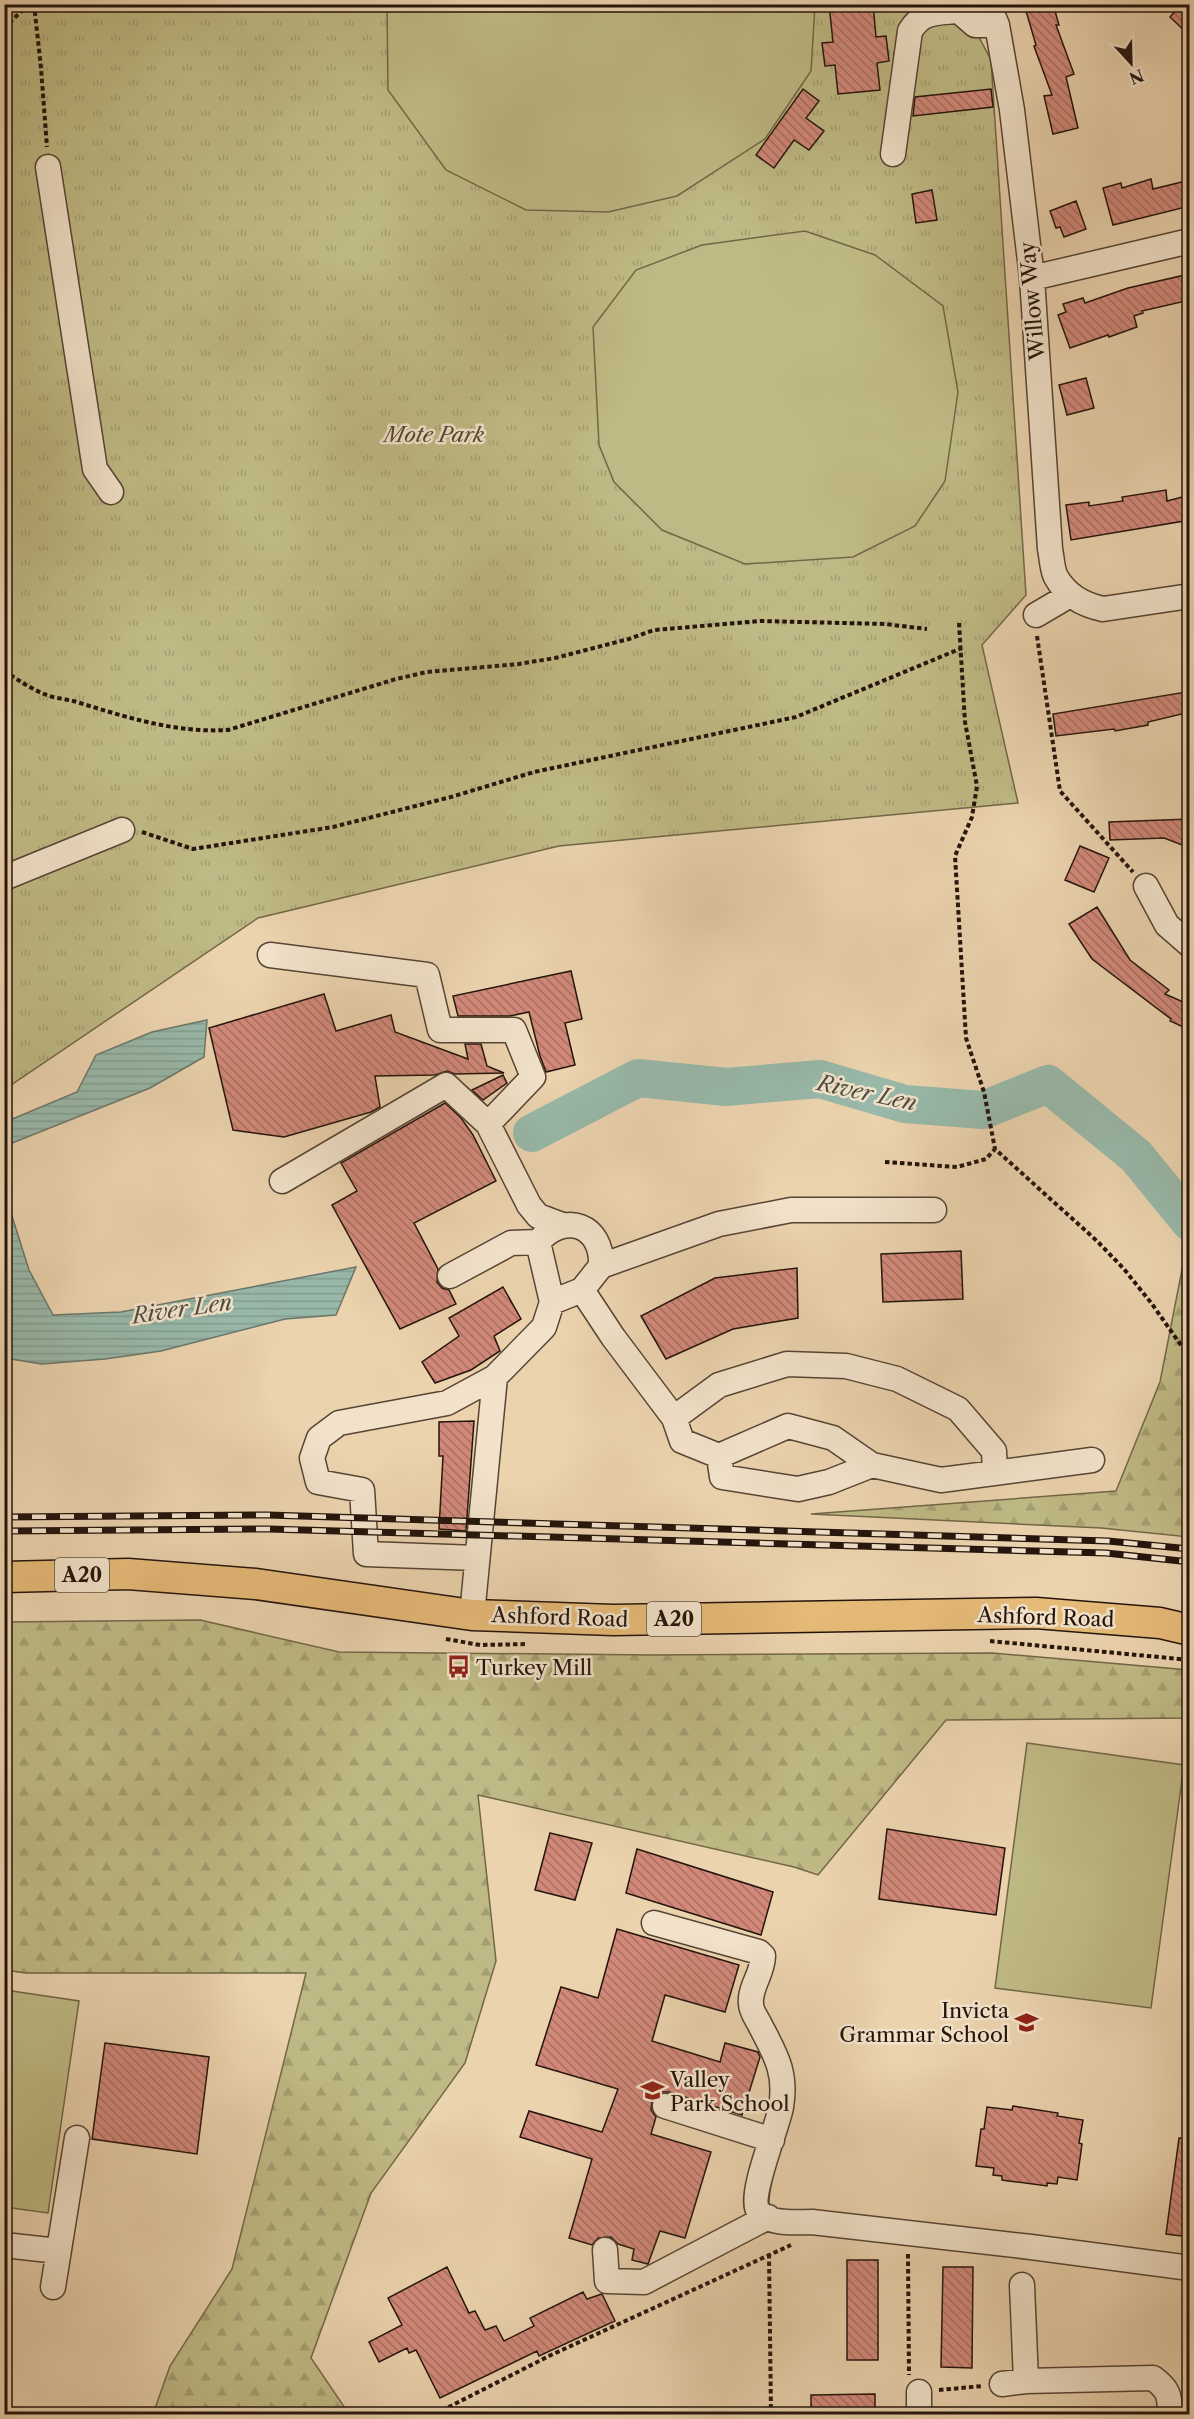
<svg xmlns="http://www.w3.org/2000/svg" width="1194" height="2419" font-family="'Libre Caslon Text',serif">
	<defs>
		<pattern id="grass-tufts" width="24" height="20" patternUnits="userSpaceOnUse" patternTransform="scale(1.5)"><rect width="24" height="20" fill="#bfba85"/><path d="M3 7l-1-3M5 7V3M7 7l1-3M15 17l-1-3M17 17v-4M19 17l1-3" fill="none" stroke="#a49f72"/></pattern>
		<pattern id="forest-firs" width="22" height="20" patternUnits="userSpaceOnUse" patternTransform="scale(1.5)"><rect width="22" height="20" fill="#bfba85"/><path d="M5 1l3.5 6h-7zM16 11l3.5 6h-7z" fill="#a49f72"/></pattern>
		<pattern id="water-rules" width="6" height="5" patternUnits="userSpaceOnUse" patternTransform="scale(1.5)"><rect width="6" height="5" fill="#98b8a9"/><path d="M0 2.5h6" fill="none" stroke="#839d90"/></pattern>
		<pattern id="building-back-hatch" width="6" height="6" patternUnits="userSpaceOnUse" patternTransform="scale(1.5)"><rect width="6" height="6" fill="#d2897a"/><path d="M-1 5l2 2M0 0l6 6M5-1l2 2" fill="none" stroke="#aa6f62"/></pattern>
	</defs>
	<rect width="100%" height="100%" fill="#ebd3ae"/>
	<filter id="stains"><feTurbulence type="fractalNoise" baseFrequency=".00333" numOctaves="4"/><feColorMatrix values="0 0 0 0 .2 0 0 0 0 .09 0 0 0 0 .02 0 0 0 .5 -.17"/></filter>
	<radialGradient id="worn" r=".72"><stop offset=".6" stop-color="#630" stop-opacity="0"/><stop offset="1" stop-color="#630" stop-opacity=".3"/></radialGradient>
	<path fill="url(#grass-tufts)" stroke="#726748" stroke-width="1.5" d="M5 5H962L991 60 1026 595 982 645 1018 803 559 846 258 918 5 1089Z"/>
	<path fill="url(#forest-firs)" stroke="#726748" stroke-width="1.5" d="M1189 1234V1537L1101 1528 811 1514 1116 1491 1160 1382Z
		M200 1620 339 1652 652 1655 992 1653 1189 1670V1718L946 1720 818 1875 794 1867 478 1795 496 1961 465 2063 371 2193 311 2358 349 2414H153L170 2366 232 2269 306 1973H26L5 1970V1622Z"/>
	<path fill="#bfba85" stroke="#726748" stroke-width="1.5" d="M387 5H815L811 71 765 139 677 196 608 212 526 210 446 170 388 90Z
		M805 231 875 255 943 306 958 392 945 481 915 526 853 557 745 564 662 530 614 482 599 445 593 327 636 270 702 245Z
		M1027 1743 1184 1765 1151 2008 995 1988Z
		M5 1990 79 2001 48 2213 5 2207Z"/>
	<path fill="url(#water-rules)" stroke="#6a766a" stroke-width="1.5" d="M207 1020 204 1057 150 1088 5 1146V1122L77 1092 96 1055 152 1032Z
		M4 1212 11 1213 29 1270 53 1315 121 1312 356 1267 336 1315 285 1319 161 1351 105 1359 42 1364 5 1358Z"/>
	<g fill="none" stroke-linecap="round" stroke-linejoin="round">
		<path stroke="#98b8a9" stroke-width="38" d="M532 1133 638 1078 726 1087 820 1079 905 1104 983 1110 1048 1084 1136 1156 1190 1222"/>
	</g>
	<path fill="url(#building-back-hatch)" stroke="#24140c" stroke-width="1.5" d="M829 4H873L876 37 886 36 889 61 877 63 880 90 838 94 835 65 825 66 822 43 833 42Z
		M1024 4H1053L1059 25H1056L1074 74 1066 77 1078 128 1053 134 1044 96 1052 95 1034 46 1036 45Z
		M1182 4H1190V36L1170 17Z
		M803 89 819 101 806 118 824 131 809 150 794 140 774 168 756 155Z
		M991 89 993 107 913 116 915 97Z
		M1151 179 1153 189 1190 180V206L1113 225 1103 188 1121 183 1122 188Z
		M932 190 937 220 916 223 912 194Z
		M1076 201 1086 229 1064 237 1060 227 1056 228 1050 211Z
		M1185 275 1190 300 1142 311 1143 313 1134 316 1137 327 1109 337 1108 335 1070 348 1058 315 1066 312 1063 304 1083 298 1085 303 1128 288Z
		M1086 378 1094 408 1067 415 1059 385Z
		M1166 490 1167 501 1190 495V520L1071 540 1066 505 1089 502V506L1123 501 1122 497Z
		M1186 692 1190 712 1148 722V725L1115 731 1114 729 1056 736 1053 714Z
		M1190 819V848L1164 838 1110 840 1109 822Z
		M1080 846 1109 858 1094 892 1065 880Z
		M1097 907 1130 960 1169 990 1165 994 1190 1005V1030L1170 1021 1171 1019 1092 959 1069 924Z
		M571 971 582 1019 565 1023 575 1065 546 1072 540 1056 529 1012 510 1016H458L453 996Z
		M324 994 336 1031 391 1015 395 1032 468 1059 465 1044H481L487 1066 504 1073 455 1074 447 1071 435 1075 375 1076 380 1107 371 1112 284 1137 233 1130 209 1028Z
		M503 1075 507 1083 483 1100 472 1090Z
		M445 1103 461 1118 473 1135 496 1181 414 1223 438 1269 437 1282 442 1288 449 1290 456 1304 400 1329 332 1205 357 1191 341 1163Z
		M961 1251 963 1299 883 1302 881 1254Z
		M797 1268 798 1318 733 1329 666 1359 641 1316 715 1278Z
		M503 1287 521 1319 494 1336 500 1351 471 1370 435 1383 422 1362 459 1336 449 1318Z
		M474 1421 466 1531 439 1529 443 1456H439V1422Z
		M887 1829 1005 1848 996 1915 879 1899Z
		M550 1833 592 1843 575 1900 535 1890Z
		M637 1849 773 1892 761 1935 626 1893Z
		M617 1929 739 1965 725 2012 665 1995 652 2041 720 2062 725 2043 758 2052 760 2057 742 2115 669 2092H661L652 2101 651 2110 656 2117 651 2134 711 2152 685 2238 660 2231 648 2264 632 2260 634 2249 618 2244 611 2237 598 2238 592 2245 569 2238 592 2159 520 2137 529 2111 602 2132 618 2089 536 2065 561 1987 598 1998Z
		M105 2043 209 2057 197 2154 92 2139Z
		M1013 2106 1058 2113 1057 2116 1083 2120 1079 2143 1082 2144 1077 2180 1058 2177 1057 2184 1047 2183V2186L1002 2180V2176L993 2175 994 2168 976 2166 981 2129H984L987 2107 1012 2110Z
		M1179 2138 1190 2139V2237L1166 2234Z
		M847 2260H878V2360H847Z
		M447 2267 469 2313 475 2311 485 2330 496 2326 504 2341 534 2326 530 2318 583 2292 587 2299 602 2294 615 2321 539 2356 537 2351 440 2398 416 2350 409 2353 407 2348 379 2362 369 2342 402 2325 388 2298Z
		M943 2267H973L972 2368 941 2367Z
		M875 2394V2410L811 2411V2395Z"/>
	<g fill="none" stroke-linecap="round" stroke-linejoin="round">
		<defs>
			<path id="minor" d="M951 4 975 25H997
				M988 4 997 25 1012 110 1032 278 1050 549C1052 558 1052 570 1056 577 1066 595 1084 605 1103 609L1190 596
				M893 154 910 31C922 11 936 13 957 11
				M48 167 95 469 111 492
				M1032 278 1190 241
				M1036 615 1070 595
				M4 878 122 830
				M1146 886 1167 925 1190 945
				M270 955 427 975 440 1030H514L533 1077 488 1124 529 1205 538 1216 562 1225
				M282 1181 446 1085 488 1124
				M601 1266 719 1224 791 1210H934
				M450 1276 511 1243 538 1242C565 1211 603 1225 601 1266L582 1290 552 1302 538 1242
				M582 1290 613 1337 674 1418 682 1441 719 1456 788 1426 833 1438 872 1465 941 1480 1092 1460
				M674 1418 719 1385 787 1364 846 1366 897 1379 958 1409 994 1451 995 1473
				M719 1456 722 1477 798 1489 829 1482 872 1465
				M477 1558 366 1554 362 1490 318 1482 312 1458 319 1438 339 1423 447 1403 495 1377
				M472 1615 495 1377 544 1327 552 1302
				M654 1923 759 1952 763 1956C763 1973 749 1988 751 2004 751 2011 757 2019 760 2025 775 2054 787 2072 781 2107 778 2126 747 2198 759 2212 770 2225 796 2222 812 2222L1031 2247 1190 2268
				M665 2106 772 2140
				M4 2245 58 2251
				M605 2250 607 2281 644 2282 768 2217
				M1022 2285 1026 2381
				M53 2287 77 2138
				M1002 2384 1026 2381 1153 2378C1168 2389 1170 2395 1170 2414
				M919 2392V2414"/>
			<path id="major" d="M4 1577 128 1574 256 1584 472 1615 613 1620 1036 1613 1160 1623 1190 1630"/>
		</defs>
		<use href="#minor" stroke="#564434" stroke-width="27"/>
		<use href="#major" stroke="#24140c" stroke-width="33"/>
		<path stroke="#24140c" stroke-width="4" stroke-dasharray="4.5 3" stroke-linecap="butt" d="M34 4 41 68 47 147
			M4 28 29 4
			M959 623 965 722 977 786 972 817 955 856 966 1038 984 1092 995 1149 1097 1241 1124 1269 1152 1304 1190 1358
			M1037 636 1060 791 1133 872
			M4 671C20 681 35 692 53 697 62 699 71 700 80 703 129 718 176 733 228 730L396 679 427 672 519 664 555 658 629 639 654 630 761 621 885 624 927 629
			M142 832 193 849 333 827 451 797 534 772 796 717 962 648
			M885 1162 957 1167 986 1159 995 1149
			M446 1639 480 1645 528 1644
			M990 1641 1190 1660
			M769 2254 771 2414
			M908 2254 909 2375
			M1187 2381 1186 2372H1190
			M939 2390 983 2386
			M435 2414 551 2355 791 2245
			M736 2414 771 2408"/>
		<use href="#minor" stroke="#f2e2ca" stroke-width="24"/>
		<use href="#major" stroke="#e6ba77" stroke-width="30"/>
		<defs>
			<path id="rail" d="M4 1517 268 1515 1108 1541 1190 1549
				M4 1531 268 1529 1106 1553 1190 1562"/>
		</defs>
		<use href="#rail" stroke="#24140c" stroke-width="7"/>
		<use href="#rail" stroke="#f2e2ca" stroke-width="4.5" stroke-dasharray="14" stroke-linecap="butt"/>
	</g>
	<defs>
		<symbol id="bus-bare" viewBox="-9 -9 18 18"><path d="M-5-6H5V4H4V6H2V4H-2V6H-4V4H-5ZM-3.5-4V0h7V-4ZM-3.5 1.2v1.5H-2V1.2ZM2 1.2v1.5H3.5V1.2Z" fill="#8f2418" stroke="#f2e2ca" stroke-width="2.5" paint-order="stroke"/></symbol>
		<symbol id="school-bare" viewBox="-9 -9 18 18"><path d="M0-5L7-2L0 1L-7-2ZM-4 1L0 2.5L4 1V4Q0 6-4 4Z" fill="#8f2418" stroke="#f2e2ca" stroke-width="2.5" paint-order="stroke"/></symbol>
	</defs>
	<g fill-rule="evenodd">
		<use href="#bus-bare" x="442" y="1650" width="33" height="33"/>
		<use href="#school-bare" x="1010" y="2006" width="33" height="33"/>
		<use href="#school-bare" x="636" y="2074" width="33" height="33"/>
	</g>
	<g text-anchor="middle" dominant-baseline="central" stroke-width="5" stroke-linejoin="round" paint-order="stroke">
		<g fill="#f2e2ca" stroke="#625245" stroke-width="1.5">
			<rect x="55" y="1558" width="54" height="34" rx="4.5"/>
			<rect x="647" y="1602" width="54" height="34" rx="4.5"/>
		</g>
		<g font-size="20" font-weight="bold" fill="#24140c">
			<text x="82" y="1575">A20</text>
			<text x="674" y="1619">A20</text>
		</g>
		<g font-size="21" fill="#24140c" stroke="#f2e2ca">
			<text transform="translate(1032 301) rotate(-95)">Willow Way</text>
			<text transform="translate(560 1617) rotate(2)">Ashford Road</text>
			<text transform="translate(1046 1617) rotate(2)">Ashford Road</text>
		</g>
		<g font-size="21" font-style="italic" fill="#524630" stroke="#f2e2ca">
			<text x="434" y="434">Mote Park</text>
		</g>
		<g font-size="21" fill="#24140c" stroke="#f2e2ca" text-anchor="start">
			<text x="476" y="1667">Turkey Mill</text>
			<text x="1009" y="2010" text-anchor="end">Invicta<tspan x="1009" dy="24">Grammar School</tspan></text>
			<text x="670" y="2079">Valley<tspan x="670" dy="24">Park School</tspan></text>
		</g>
		<g font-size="22" font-style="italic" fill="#4d4d43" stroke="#f2e2ca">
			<text transform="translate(867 1093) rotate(12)">River Len</text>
			<text transform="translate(182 1309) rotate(-8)">River Len</text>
		</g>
	</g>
	<rect width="1194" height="2419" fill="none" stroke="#ebd3ae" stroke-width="24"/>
	<rect x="6" y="6" width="1182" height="2407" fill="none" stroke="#24140c" stroke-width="3"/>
	<rect x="12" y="12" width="1170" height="2395" fill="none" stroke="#24140c" stroke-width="1.5"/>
	<g transform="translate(1131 63) rotate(158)" stroke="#f2e2ca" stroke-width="4.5" paint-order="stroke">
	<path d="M0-4.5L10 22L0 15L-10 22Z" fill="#24140c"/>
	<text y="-9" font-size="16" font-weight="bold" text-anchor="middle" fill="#24140c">N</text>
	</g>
	<rect width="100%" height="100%" filter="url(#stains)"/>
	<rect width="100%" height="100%" fill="url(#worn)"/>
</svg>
